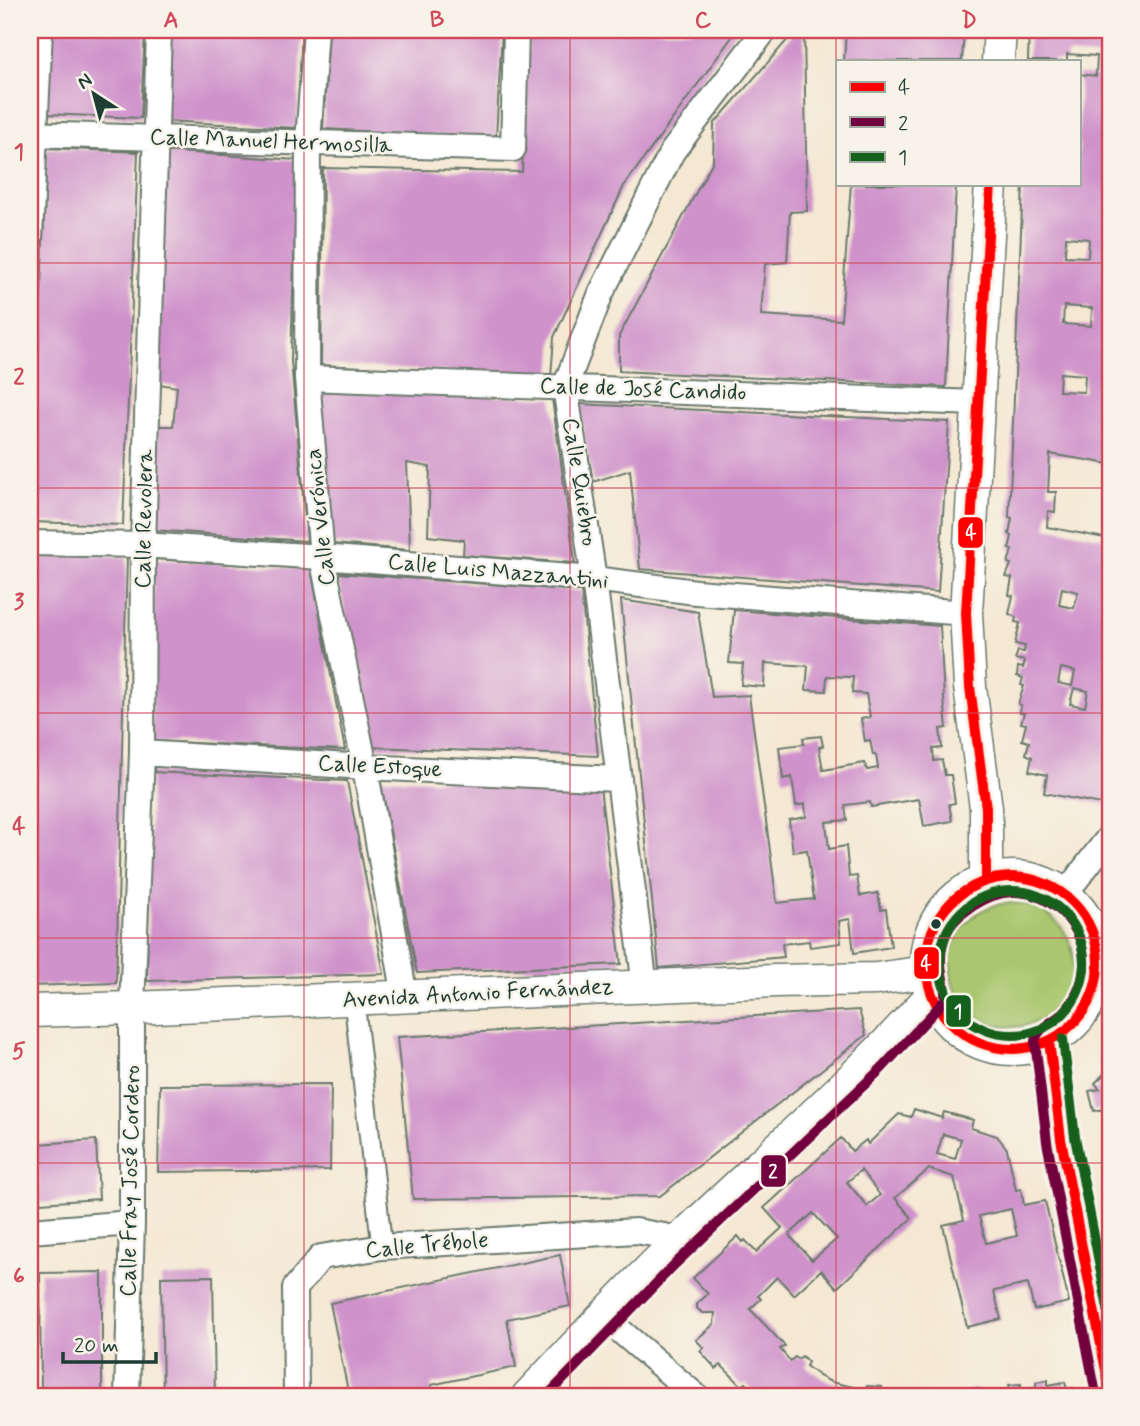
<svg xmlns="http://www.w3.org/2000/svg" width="1140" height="1426" font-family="Mynerve,sans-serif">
	<rect width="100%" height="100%" fill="#f7f3e8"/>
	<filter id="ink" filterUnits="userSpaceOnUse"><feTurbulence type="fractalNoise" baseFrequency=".0143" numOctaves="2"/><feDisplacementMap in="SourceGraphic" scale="14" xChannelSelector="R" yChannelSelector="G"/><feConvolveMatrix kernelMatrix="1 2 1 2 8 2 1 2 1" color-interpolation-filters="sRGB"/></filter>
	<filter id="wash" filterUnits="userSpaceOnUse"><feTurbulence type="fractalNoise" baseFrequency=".00686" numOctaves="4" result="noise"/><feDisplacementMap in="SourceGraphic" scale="28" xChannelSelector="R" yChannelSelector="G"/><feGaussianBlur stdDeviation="1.57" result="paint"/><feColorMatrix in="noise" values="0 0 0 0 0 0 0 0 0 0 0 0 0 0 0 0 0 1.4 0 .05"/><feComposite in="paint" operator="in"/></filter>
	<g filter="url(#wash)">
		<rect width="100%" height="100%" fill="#f5e8d3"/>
		<path fill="#aac76f" stroke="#648252" stroke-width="2" d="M950 965a62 62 0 1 1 124 0a62 62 0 1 1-124 0Z"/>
		<g id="blocks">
			<path fill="#cf92cb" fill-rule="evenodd" d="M50 30H145L141 118 46 114Z
				M169 30H302L297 128 165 121Z
				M329 30H502L496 138 323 129Z
				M529 30H737L624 186 554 337 551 377 321 365 323 168 522 172Z
				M796 30H804L807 211 790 212 787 262 765 264 761 315 841 320 851 184H956L946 387 619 371V336L713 161 714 124Z
				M846 30H964L962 61H844Z
				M1029 30H1110V268L1109 285H1110V385L1105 384 1103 423H1110V464L1050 454 1048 492H1056L1055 512 1048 511 1047 527 1110 539V789H1108L1106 805 1044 793 1047 775 1029 771 1032 757 1026 754 1029 742 1022 740 1026 724 1021 723 1024 713H1020L1021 705 1018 704 1024 686 1021 685 1023 678 1017 676 1018 667 1023 668 1025 661 1015 659 1018 651 1024 652 1025 646 1015 644 1020 623 1015 622 1016 617 1009 614 1013 596 1009 595 1012 578 1006 577 1011 564 1008 563 1012 550 1009 549 1012 536 1009 534 1012 518 1009 517 1023 184H1079V74L1096 76 1097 56 1067 54V61H1028ZM1066 237 1089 239 1088 257 1065 256ZM1064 306 1092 308 1091 326 1063 324ZM1060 373 1085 375 1084 392 1059 391ZM1062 588 1078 592 1074 608 1059 605ZM1061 668 1075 671 1072 686 1058 683ZM1074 688 1088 691 1085 707 1070 704Z
				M47 148 138 152 123 525 31 522Z
				M163 151 297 160 291 361 307 541 153 530 158 426H173L177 387 159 384Z
				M319 391 552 398 575 563 463 555 464 540 428 536 430 467 407 463 410 550 333 544Z
				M579 404 949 422 938 592 640 569 630 470 593 482Z
				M30 551 127 557 116 983 30 986Z
				M154 559 311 569 345 750 152 741Z
				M337 573 581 591 598 756 373 747Z
				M621 600 698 612 712 697 749 695 777 903 814 899 807 850 793 852 789 820 806 817 805 804 796 806 792 777 783 779 779 747 804 744 803 738 821 736 823 746 819 747 823 770 865 763 867 770 878 768 876 755H873L870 740 865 741 861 719 870 717 866 694 852 693 853 677 827 676 826 691 806 690 808 666 765 663 764 687 741 685 743 664 729 663 734 610 940 626 944 699 947 728 940 729 942 748 933 749 934 761 942 760 945 775H951L955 803 949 804 952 821 924 826 919 799 871 807 870 802 845 805 847 820 826 822 829 849 846 846 849 877 857 876 860 896 878 893 881 910 886 909 891 947 854 953 850 919 839 921 841 943 810 947 809 941 782 944 784 957 659 968Z
				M151 772 347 781 384 974 147 981Z
				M380 778 600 787 621 964 417 973Z
				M859 1010 866 1035 660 1196 413 1199 397 1037Z
				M1110 1068V1108L1094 1111 1089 1091 1100 1089 1095 1083Z
				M331 1084 330 1170 158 1172 160 1085Z
				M914 1109 942 1118 944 1112 973 1120 971 1128 997 1136 1007 1149 1016 1190 1021 1189 1024 1205 1045 1201 1069 1302 1034 1310 1028 1284 994 1291 1001 1319 967 1327 943 1225 964 1220 954 1177 929 1169 895 1198 912 1218 837 1288 821 1270 794 1295 777 1277 758 1296 761 1299 750 1309 785 1346 780 1349 790 1361 795 1357 798 1359 802 1356 808 1362 806 1366 819 1376 831 1382 867 1390V1386L882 1387 883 1393 906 1394V1396H758L746 1383 742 1386 721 1365 716 1369 700 1351 704 1348 696 1340 714 1324 715 1313H702L697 1308V1304L708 1294 693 1278 738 1236 743 1242 745 1240 756 1252 782 1228 764 1208 841 1138 852 1151 866 1140 868 1144 899 1114 911 1117ZM943 1134 961 1139 955 1159 937 1154ZM861 1170 880 1195 867 1206 847 1182ZM1011 1209 1017 1236 986 1243 979 1216ZM813 1213 837 1239 812 1260 789 1235Z
				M96 1140 99 1199 40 1203 37 1144Z
				M560 1255 570 1306 507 1319 516 1367 431 1385 433 1396H349L330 1303Z
				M102 1272V1396H41L40 1273Z
				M213 1276 215 1396H163L161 1277Z
				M1048 1380V1385L1065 1382 1067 1389 1073 1388 1074 1396H969V1390L979 1389V1393L1010 1390 1009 1385 1021 1384V1389L1036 1387V1382Z"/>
		</g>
	</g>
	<g filter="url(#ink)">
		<use href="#blocks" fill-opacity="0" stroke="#6a796c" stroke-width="2"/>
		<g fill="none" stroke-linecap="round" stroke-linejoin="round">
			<defs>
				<path id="pedestrian" d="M354 1000 382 1247"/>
				<path id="minor" d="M316 30 308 142 307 378 322 557 365 767 405 997
					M30 134 513 149 516 30
					M30 237 40 30
					M307 378 978 403
					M30 543 143 545 322 557 594 579 696 592 966 613
					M142 753 365 767 618 779
					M1065 894 1110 836
					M645 987 594 579 565 387 601 293 672 152 765 30
					M30 1231 132 1223
					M603 1316 696 1396
					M127 1396 132 1223V1008L142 753 143 545 159 30
					M296 1396 295 1288 321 1257 382 1247 636 1231 681 1239"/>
				<path id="tertiary" d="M998 61 1000 30
					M926 963a86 86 0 1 1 172 0a86 86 0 1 1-172 0Z
					M986 880V808L970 687 966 613 991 184
					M30 1011 132 1008 775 981 876 979 926 972
					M1049 1041 1061 1139 1110 1391
					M528 1396C579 1342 630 1287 684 1236 767 1157 855 1081 932 995"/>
			</defs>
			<use href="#pedestrian" stroke="#6a796c" stroke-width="23"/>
			<use href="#minor" stroke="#6a796c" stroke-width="28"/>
			<use href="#tertiary" stroke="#6a796c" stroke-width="35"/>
			<use href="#pedestrian" stroke="#fff" stroke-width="19"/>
			<use href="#minor" stroke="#fff" stroke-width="24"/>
			<use href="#tertiary" stroke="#fff" stroke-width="32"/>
			<defs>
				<path id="bus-1" d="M926 963a86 86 0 1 1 172 0a86 86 0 1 1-172 0Z
					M986 880V808L970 687 966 613 991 184
					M1049 1041 1061 1139 1110 1391"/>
				<path id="bus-2" d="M547 1396 674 1265 882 1068 945 1000C946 992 944 986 943 979 940 965 940 950 945 937 950 922 961 914 973 906 986 898 998 892 1013 892 1055 891 1091 934 1083 974 1081 987 1073 1003 1064 1012 1054 1022 1038 1027 1035 1041L1047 1142 1096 1394"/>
				<path id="bus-3" d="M940 963a72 72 0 1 1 144 0a72 72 0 1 1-144 0Z
					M1063 1039 1075 1137 1110 1319"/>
			</defs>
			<use href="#bus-1" stroke="#f7f3e8" stroke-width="16"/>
			<use href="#bus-2" stroke="#f7f3e8" stroke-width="16"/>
			<use href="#bus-3" stroke="#f7f3e8" stroke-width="16"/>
			<use href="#bus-1" stroke="#f00" stroke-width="10"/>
			<use href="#bus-2" stroke="#71043e" stroke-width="10"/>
			<use href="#bus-3" stroke="#14611d" stroke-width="10"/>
		</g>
	</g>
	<path fill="none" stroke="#d1495b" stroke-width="2" stroke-opacity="0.55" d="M304 30V1396M570 30V1396M836 30V1396M30 263H1110M30 488H1110M30 713H1110M30 938H1110M30 1163H1110"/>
	<circle fill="#1f3d34" stroke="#f7f3e8" stroke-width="2.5" cx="936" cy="924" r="6"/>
	<g text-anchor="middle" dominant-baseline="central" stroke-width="5" stroke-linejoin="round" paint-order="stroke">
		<g font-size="23" fill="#1f3d34" stroke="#f7f3e8">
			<text transform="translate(271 142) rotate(2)">Calle Manuel Hermosilla</text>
			<text transform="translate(643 390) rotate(2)">Calle de José Candido</text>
			<text transform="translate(579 482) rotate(81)">Calle Quiebro</text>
			<text transform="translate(321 517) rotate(-96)">Calle Verónica</text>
			<text transform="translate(145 519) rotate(-89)">Calle Revolera</text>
			<text transform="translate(498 572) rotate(5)">Calle Luis Mazzantini</text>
			<text transform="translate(380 767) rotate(3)">Calle Estoque</text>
			<text transform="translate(478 994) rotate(-3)">Avenida Antonio Fernández</text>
			<text transform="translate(131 1181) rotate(-89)">Calle Fray José Cordero</text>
			<text transform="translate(427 1246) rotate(-5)">Calle Trébole</text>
		</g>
	</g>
	<g stroke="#f7f3e8" stroke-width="2.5">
		<rect x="957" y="516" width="27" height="33" rx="7" fill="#f00"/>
		<rect x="913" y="946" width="27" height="34" rx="7" fill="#f00"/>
		<rect x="945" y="994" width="27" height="34" rx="7" fill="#14611d"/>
		<rect x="760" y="1154" width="27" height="34" rx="7" fill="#71043e"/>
	</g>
	<g font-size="19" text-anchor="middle" font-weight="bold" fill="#fff">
		<text x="971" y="539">4</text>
		<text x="926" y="970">4</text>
		<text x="958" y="1018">1</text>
		<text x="773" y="1178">2</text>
	</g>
	<rect width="1140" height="1426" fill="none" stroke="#f7f3e8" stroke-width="77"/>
	<rect x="836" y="60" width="245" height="126" fill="#f7f3e8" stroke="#a1aaa0" stroke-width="2"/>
	<rect x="850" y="82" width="35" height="10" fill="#ff0000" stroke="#a1aaa0" stroke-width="2"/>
	<text x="898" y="94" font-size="21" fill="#1f3d34">4</text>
	<rect x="850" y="117" width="35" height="10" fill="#71043e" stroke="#a1aaa0" stroke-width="2"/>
	<text x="898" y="130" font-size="21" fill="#1f3d34">2</text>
	<rect x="850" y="152" width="35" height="10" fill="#14611d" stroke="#a1aaa0" stroke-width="2"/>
	<text x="898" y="164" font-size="21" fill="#1f3d34">1</text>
	<g transform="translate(94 94) rotate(324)" stroke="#f7f3e8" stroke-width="5" paint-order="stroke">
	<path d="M0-5L12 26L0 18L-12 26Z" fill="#1f3d34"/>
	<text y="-10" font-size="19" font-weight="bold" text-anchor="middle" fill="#1f3d34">N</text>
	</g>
	<path d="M63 1352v10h93v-10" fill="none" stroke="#1f3d34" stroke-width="3.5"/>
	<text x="74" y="1352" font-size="21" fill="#1f3d34" stroke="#f7f3e8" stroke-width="5" paint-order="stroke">20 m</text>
	<rect x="38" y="38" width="1064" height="1350" fill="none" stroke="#d1495b" stroke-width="2.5"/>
	<g font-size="23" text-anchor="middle" font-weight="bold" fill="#d1495b">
		<text x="171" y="27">A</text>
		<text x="437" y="27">B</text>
		<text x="703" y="27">C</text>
		<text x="969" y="27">D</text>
		<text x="19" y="159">1</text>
		<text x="19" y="384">2</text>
		<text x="19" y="609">3</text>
		<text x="19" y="833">4</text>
		<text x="19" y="1058">5</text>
		<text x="19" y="1283">6</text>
	</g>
</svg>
